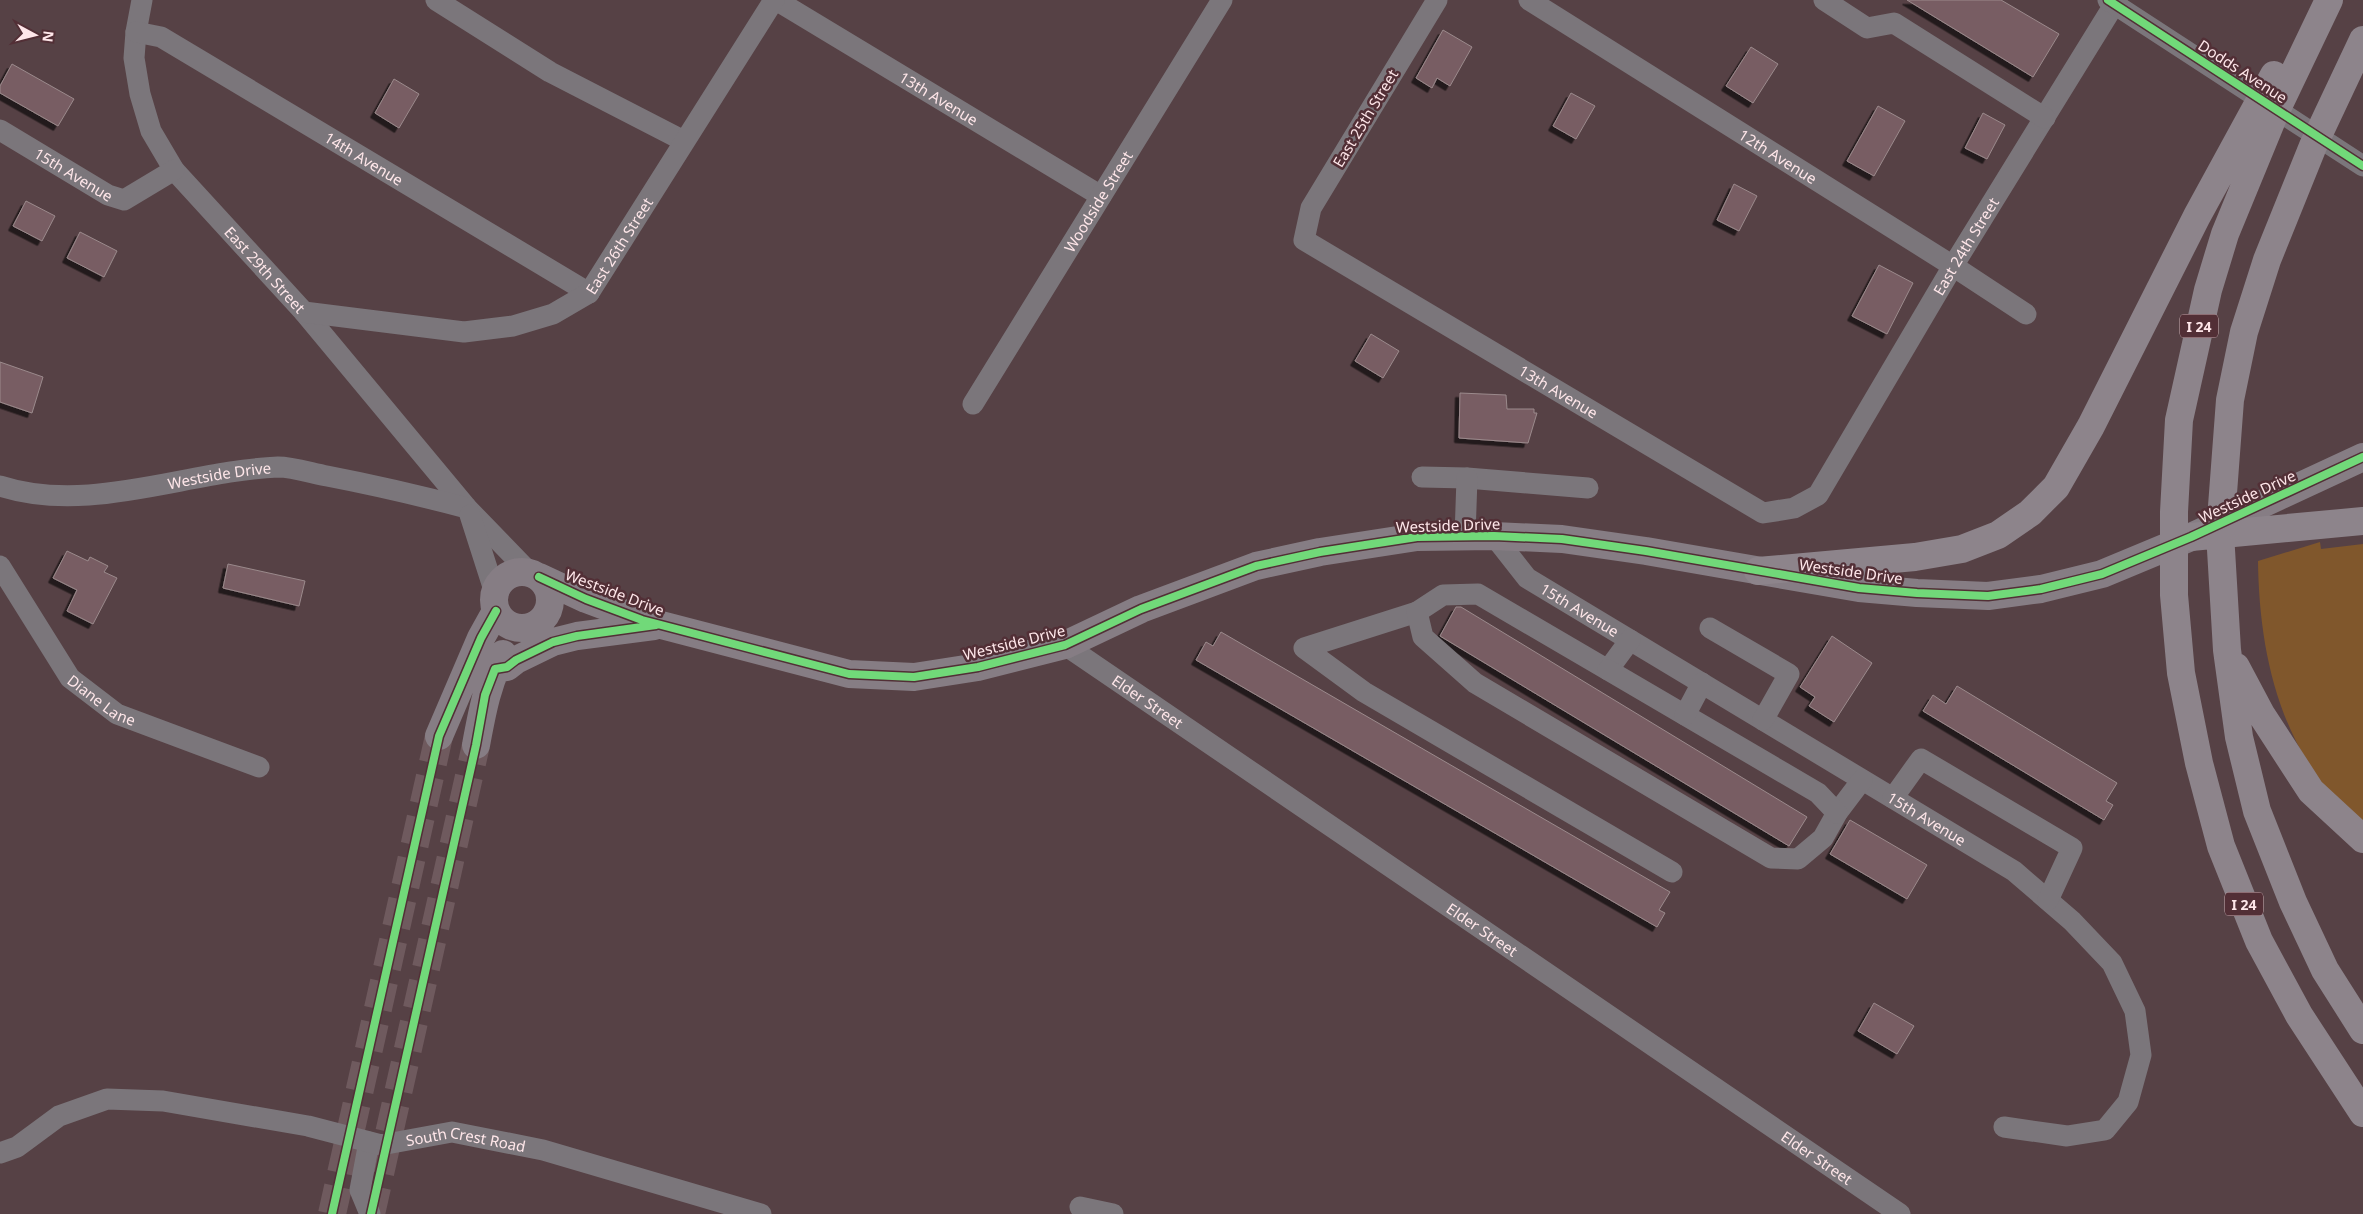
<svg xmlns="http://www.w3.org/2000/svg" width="2363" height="1214" font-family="'Noto Sans',sans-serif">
	<defs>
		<filter id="shadow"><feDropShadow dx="-4.5" dy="4.5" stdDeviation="0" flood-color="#0009"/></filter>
	</defs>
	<rect width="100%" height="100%" fill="#564145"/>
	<path fill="#80572c" d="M2320 542 2321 549 2363 544V823C2350 810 2333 798 2322 783 2274 720 2259 639 2258 561Z"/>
	<path fill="#785d63" stroke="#9b8a8c" filter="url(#shadow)" d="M1907 0H2001L2059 34 2033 77Z
		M1443 30 1472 47 1450 86 1437 78 1432 88 1416 78Z
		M1751 47 1778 64 1753 103 1726 86Z
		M12 64 74 99 58 126 0 93V86Z
		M394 79 419 94 399 128 375 113Z
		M1571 93 1595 106 1576 139 1553 126Z
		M1878 106 1905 121 1874 176 1847 161Z
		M1983 113 2005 125 1987 159 1965 148Z
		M1734 184 1757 196 1739 231 1717 220Z
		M26 201 55 216 42 241 13 226Z
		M80 232 117 251 104 277 67 258Z
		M1879 265 1913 283 1887 334 1852 316Z
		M1371 334 1399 351 1383 378 1355 361Z
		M0 362 43 377 32 413 0 402Z
		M1460 393 1506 395 1507 409H1534V413H1537L1528 443 1459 438Z
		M67 551 88 561 90 557 108 566 104 572 117 578 93 624 67 611 77 590 53 578Z
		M228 564 305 581 299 606 223 588Z
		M1456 607H1461L1807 817 1789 846 1440 636Z
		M1221 632 1670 892 1659 910 1665 913 1657 927 1196 660 1206 642 1213 646Z
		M1832 636 1872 663 1834 722 1809 706 1815 697 1800 687Z
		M1957 686 2117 783 2106 801 2113 805 2104 820 1923 711 1933 695 1946 704Z
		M1850 820 1927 865 1907 899 1830 854Z
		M1874 1003 1914 1026 1897 1054 1858 1031Z"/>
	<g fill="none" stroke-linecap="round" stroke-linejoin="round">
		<path stroke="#6f5a5e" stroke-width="28" stroke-dasharray="28 14" stroke-linecap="butt" d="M332 1214 439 736
			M371 1214 476 745"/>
		<g stroke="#7b767b" stroke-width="21">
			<path id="s1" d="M142 0 136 32 134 58 140 94 151 131 174 170 304 312 467 508 530 573"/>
			<path d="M436 0 550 72 684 141"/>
			<path id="s2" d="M776 0 1101 196"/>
			<path id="s3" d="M1437 0 1311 208 1304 240 1763 513 1794 508 1818 495 1953 266 2117 0"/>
			<path id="s4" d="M1529 0 1953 266 2026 314"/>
			<path d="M1824 0 1867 28 1894 23 2045 118"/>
			<path d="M2108 0 2363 166"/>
			<path id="s5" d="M136 32 161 37 589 293"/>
			<path id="s6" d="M0 130 108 195 124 200 174 170"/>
			<path id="s7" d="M304 312 464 332 513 326 553 314 589 293 774 0"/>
			<path id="s8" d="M973 404 1222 0"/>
			<path d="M1422 477 1467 478 1588 488"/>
			<path id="s9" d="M0 486C89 515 187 471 278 467 293 467 311 473 327 476 374 485 421 496 467 508"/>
			<path d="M470 515 495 593"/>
			<path d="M1465 536 1467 478"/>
			<path id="s10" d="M1494 536 1527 578 2014 871 2072 921 2112 963 2135 1011 2141 1055 2128 1102 2105 1130 2067 1136 2004 1127"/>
			<path id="s11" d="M0 566 70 678 117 714 259 767"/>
			<path d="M1417 612 1304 648 1364 692 1672 872"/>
			<path d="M1710 628 1789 674 1763 720"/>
			<path d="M1630 640 1608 670 1478 594 1443 595 1417 612 1423 637 1475 683 1771 858 1798 859 1823 838 1837 813 1862 780"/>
			<path id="s12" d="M1065 645 1900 1214"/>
			<path d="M1608 670 1818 793 1837 813"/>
			<path d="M1685 715 1702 683"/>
			<path d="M1893 798 1921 759 2072 848 2048 900"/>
			<path d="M369 1142 360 1190 370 1214"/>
			<path id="s13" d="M0 1153 17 1147 59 1116 107 1099 163 1101 308 1126 381 1145 452 1132 543 1150 761 1214"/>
			<path d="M1080 1207 1113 1214"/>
		</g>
		<path stroke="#867d84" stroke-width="28" d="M494 600a28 28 0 1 1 56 0a28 28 0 1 1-56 0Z
			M539 577 586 599 642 620 849 674 914 677 978 667 1065 645 1141 609 1256 566 1320 552 1417 537 1494 536 1562 539 1646 551 1859 588 1917 593 1988 596 2041 589 2102 574 2191 537 2363 457
			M495 669 507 667 516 660 553 642 577 636 654 626
			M439 736 481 638 496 611
			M476 745C482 713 487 683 503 654"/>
		<path stroke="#8d848b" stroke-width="28" d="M2329 0 2274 115 2225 234 2208 290 2179 420 2174 512V595L2181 673 2199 763 2221 846 2259 941 2299 1015 2363 1113
			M2363 40 2313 146 2267 260 2244 332 2230 400 2220 533 2227 650 2239 737 2257 811 2293 902 2325 970 2363 1030
			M2191 537 2363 521
			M1758 571 1915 557 1962 549 1998 535 2030 513 2056 487 2091 426 2197 216 2274 75
			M2236 667 2261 714 2311 791 2363 839"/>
		<defs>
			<path id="cycleway" d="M2108 0 2363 166
				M539 577 586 599 642 620 849 674 914 677 978 667 1065 645 1141 609 1256 566 1320 552 1417 537 1494 536 1562 539 1646 551 1859 588 1917 593 1988 596 2041 589 2102 574 2191 537 2363 457
				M332 1214 439 736 481 638 496 611
				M371 1214 476 745 485 695 495 669 507 667 516 660 553 642 577 636 656 625"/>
		</defs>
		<use href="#cycleway" stroke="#522f36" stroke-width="11"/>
		<use href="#cycleway" stroke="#71d979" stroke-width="8"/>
	</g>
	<g text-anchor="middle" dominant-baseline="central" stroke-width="5" stroke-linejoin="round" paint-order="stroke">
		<g fill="#522f36" stroke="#caafb3" stroke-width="1">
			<rect x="2180" y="314.5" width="38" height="23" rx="4"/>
			<rect x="2225" y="892.5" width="38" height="23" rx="4"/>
		</g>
		<g font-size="14" font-weight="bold" fill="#fee6e9">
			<text x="2199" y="326">I 24</text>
			<text x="2244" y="904">I 24</text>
		</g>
		<g font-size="15" fill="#fee6e9" stroke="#522f36">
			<text transform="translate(2243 71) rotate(33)">Dodds Avenue</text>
			<text stroke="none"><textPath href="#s2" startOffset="190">13th Avenue</textPath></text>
			<text transform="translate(1365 118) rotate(-59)">East 25th Street</text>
			<text stroke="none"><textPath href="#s4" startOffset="294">12th Avenue</textPath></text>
			<text stroke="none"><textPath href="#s5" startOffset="262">14th Avenue</textPath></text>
			<text stroke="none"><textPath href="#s6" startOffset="86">15th Avenue</textPath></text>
			<text stroke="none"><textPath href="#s8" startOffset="238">Woodside Street</textPath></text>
			<text stroke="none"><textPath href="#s7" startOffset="350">East 26th Street</textPath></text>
			<text stroke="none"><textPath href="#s3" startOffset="1158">East 24th Street</textPath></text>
			<text stroke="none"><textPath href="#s1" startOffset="314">East 29th Street</textPath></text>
			<text stroke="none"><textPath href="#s3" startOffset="572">13th Avenue</textPath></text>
			<text stroke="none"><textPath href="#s9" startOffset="222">Westside Drive</textPath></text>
			<text transform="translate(2247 496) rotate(-25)">Westside Drive</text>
			<text transform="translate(1448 525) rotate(-2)">Westside Drive</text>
			<text transform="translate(1851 571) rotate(8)">Westside Drive</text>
			<text transform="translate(615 592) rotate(21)">Westside Drive</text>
			<text stroke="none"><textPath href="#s10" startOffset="115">15th Avenue</textPath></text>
			<text transform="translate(1014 642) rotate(-14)">Westside Drive</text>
			<text stroke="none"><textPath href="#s11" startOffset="171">Diane Lane</textPath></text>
			<text stroke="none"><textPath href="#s12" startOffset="100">Elder Street</textPath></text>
			<text stroke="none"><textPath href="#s10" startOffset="520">15th Avenue</textPath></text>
			<text stroke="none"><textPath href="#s12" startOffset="505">Elder Street</textPath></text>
			<text stroke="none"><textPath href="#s13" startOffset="486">South Crest Road</textPath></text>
			<text stroke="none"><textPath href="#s12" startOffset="910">Elder Street</textPath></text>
		</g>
	</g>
	<g transform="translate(35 35) rotate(97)" stroke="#522f36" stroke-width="4" paint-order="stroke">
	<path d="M0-4L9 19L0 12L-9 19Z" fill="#fee6e9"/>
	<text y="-8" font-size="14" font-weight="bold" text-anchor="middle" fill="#fee6e9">N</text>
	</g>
</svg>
